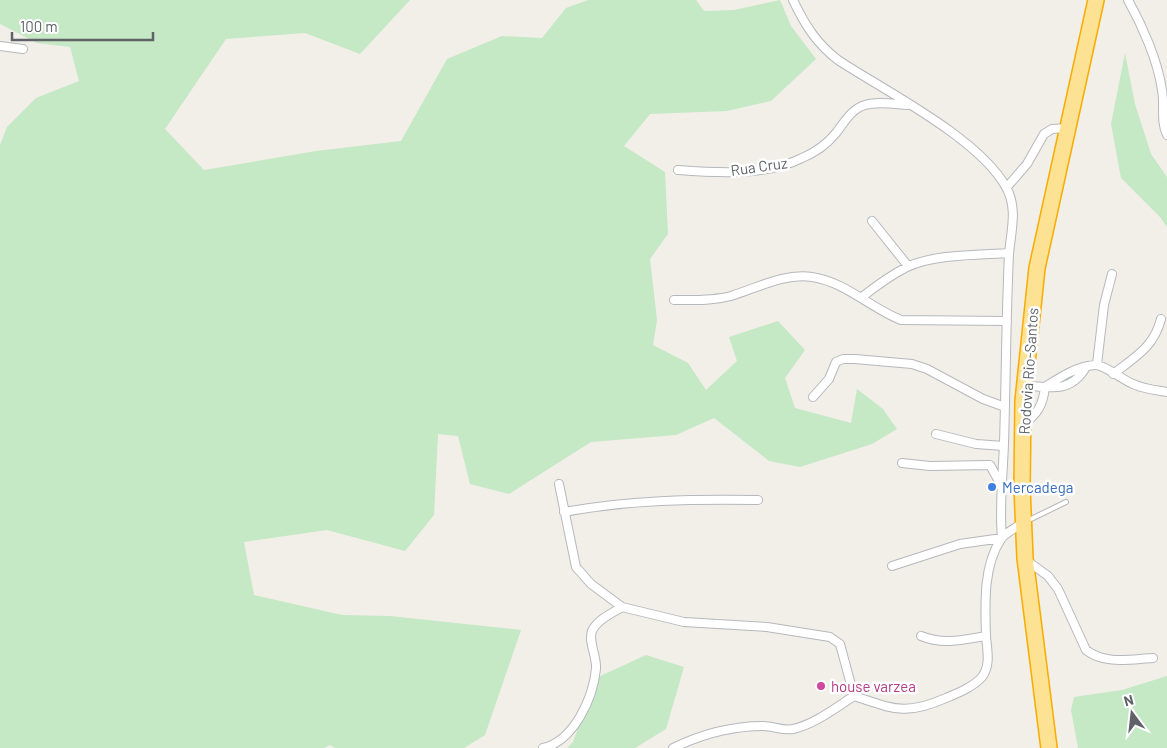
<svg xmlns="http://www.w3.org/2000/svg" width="1167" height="748" font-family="Barlow,sans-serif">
	<rect width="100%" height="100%" fill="#f1efe8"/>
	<path fill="#c5e8c5" d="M0 0H410L360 54 305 33 226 39 165 129 204 170 316 151 401 141 447 59 502 36 542 38 566 8 588 0H696L704 11 734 10 780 0 791 26 816 59 771 101 727 111 650 114 624 146 665 172 668 234 650 259 657 320 653 345 688 363 706 390 737 361 729 337 778 321 805 350 785 378 795 408 851 423 857 389 883 409 897 429 872 444 800 467 769 461 714 418 676 435 591 442 509 494 470 484 458 436 438 434 434 515 405 551 327 530 244 542 254 595 342 615 390 616 521 630 485 735 464 748H335L330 745 324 748H0V145L7 127 36 98 79 81 70 47 37 43 0 24Z
		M1125 53 1135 104 1151 154 1167 177V227L1160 217 1121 178 1111 124Z
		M646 655 684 667 666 729 635 748H567L573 742 596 678Z
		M1167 676V748H1078L1071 710 1074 697 1122 690Z"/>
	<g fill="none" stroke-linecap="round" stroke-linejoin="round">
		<defs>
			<path id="lane" d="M1027 521 1066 502"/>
			<path id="street" d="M793 0C805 25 816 43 838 60 885 91 979 138 1006 187 1018 208 1011 231 1009 254 1006 317 1006 380 1004 443 1003 475 999 505 1002 538L960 544 892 566
				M1128 0C1142 25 1158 61 1162 90 1165 105 1160 120 1167 135
				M0 46 23 49
				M678 170C718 173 766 176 802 158 814 153 827 144 836 133 844 123 851 109 865 105 878 101 894 104 907 105
				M1007 187 1027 164 1044 134 1052 129 1069 128
				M872 221 908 266
				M862 297C876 286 891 275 907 267 934 254 979 255 1009 253
				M674 300C692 300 712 301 731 296 757 288 783 273 812 277 846 282 870 308 901 320L1007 321
				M1097 364 1104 305 1112 274
				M1113 374C1135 357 1154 347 1161 319
				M1024 385C1051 388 1071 393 1086 367
				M813 397 829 379 836 362 843 359H855L912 364 927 369 983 399 1005 407
				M1024 424C1038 413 1043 405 1045 387 1059 378 1077 366 1095 365 1103 364 1123 380 1133 384 1144 389 1155 390 1167 392
				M936 434 976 444 1004 446
				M902 463 930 466 990 465 1001 485
				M559 484 576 567 591 584 622 607 684 622 767 627 830 637 840 644 854 696
				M564 512C628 500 693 499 758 500
				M1026 560 1048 576 1058 589 1086 650C1105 665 1131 659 1153 658
				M921 636C943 645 963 640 986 636
				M854 696C894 709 905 716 946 698 958 693 973 687 982 677 991 665 987 650 986 636 985 605 983 566 1001 539 1005 533 1016 528 1022 523
				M543 748C574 741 593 698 596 669 597 656 588 642 592 631 597 620 612 613 622 607
				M673 748C700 735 732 726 763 726 774 726 782 731 793 729 815 724 835 708 854 696"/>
			<path id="highway" d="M1049 748 1025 558 1022 487 1023 401 1037 268 1096 0"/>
		</defs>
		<use href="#lane" stroke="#b5b8bc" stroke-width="6"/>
		<use href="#street" stroke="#b5b8bc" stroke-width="10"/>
		<use href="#highway" stroke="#f9ab00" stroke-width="18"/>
		<use href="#lane" stroke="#fff" stroke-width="4"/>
		<use href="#street" stroke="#fff" stroke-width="8"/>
		<use href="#highway" stroke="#fde293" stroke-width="15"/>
	</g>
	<circle fill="#3f7fe0" stroke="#fff" stroke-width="2" cx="992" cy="487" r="5"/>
	<circle fill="#d1479c" stroke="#fff" stroke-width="2" cx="821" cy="686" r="5"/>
	<g text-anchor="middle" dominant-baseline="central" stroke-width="5" stroke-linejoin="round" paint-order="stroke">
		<g font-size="15" fill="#5f6368" stroke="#fff">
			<text transform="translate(759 166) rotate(-8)">Rua Cruz</text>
			<text transform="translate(1028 371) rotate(-86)">Rodovia Rio-Santos</text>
		</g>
		<g font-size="15" fill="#366cbe" stroke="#fff" text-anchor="start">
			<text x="1002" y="487">Mercadega</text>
		</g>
		<g font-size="15" fill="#b23c85" stroke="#fff" text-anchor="start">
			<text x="831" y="686">house varzea</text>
		</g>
	</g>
	<g transform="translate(1132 713) rotate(345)" stroke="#ffffff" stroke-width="4" paint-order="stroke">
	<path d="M0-4L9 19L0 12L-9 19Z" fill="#5f6368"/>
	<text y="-8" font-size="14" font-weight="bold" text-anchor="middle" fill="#5f6368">N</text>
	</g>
	<path d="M12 32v8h141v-8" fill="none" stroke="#5f6368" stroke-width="2.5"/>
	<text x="20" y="32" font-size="15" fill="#5f6368" stroke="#ffffff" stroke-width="4" paint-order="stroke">100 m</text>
</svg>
